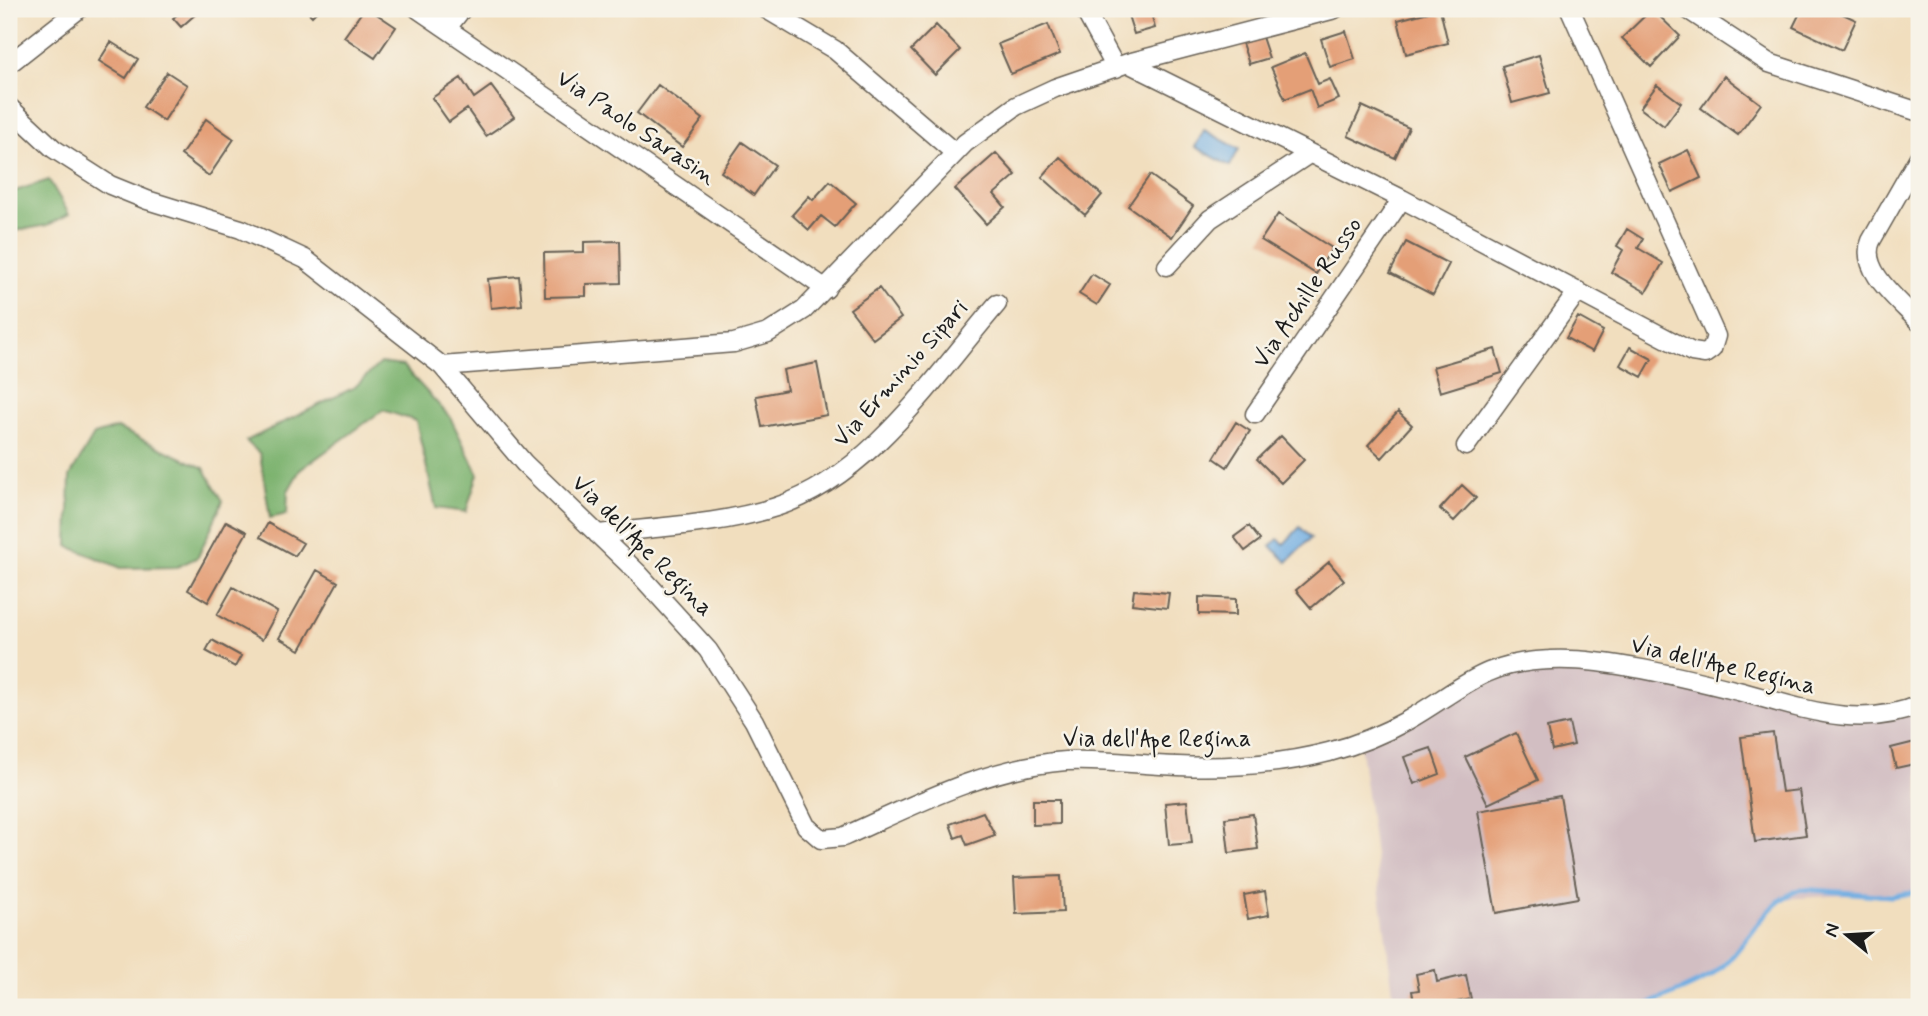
<svg xmlns="http://www.w3.org/2000/svg" width="1928" height="1016" font-family="Mynerve,sans-serif">
	<rect width="100%" height="100%" fill="#f7f3e8"/>
	<filter id="ink" filterUnits="userSpaceOnUse"><feTurbulence type="fractalNoise" baseFrequency=".0143" numOctaves="2"/><feDisplacementMap in="SourceGraphic" scale="14" xChannelSelector="R" yChannelSelector="G"/><feConvolveMatrix kernelMatrix="1 2 1 2 8 2 1 2 1" color-interpolation-filters="sRGB"/></filter>
	<filter id="wash" filterUnits="userSpaceOnUse"><feTurbulence type="fractalNoise" baseFrequency=".00686" numOctaves="4" result="noise"/><feDisplacementMap in="SourceGraphic" scale="28" xChannelSelector="R" yChannelSelector="G"/><feGaussianBlur stdDeviation="1.57" result="paint"/><feColorMatrix in="noise" values="0 0 0 0 0 0 0 0 0 0 0 0 0 0 0 0 0 1.4 0 .05"/><feComposite in="paint" operator="in"/></filter>
	<g filter="url(#wash)">
		<rect width="100%" height="100%" fill="#f1debe"/>
		<path fill="#d2bec2" d="M1586 662 1868 717 1919 705V891L1780 899 1712 974 1642 1007H1395L1360 742 1476 676Z"/>
		<path fill="#7cb26e" stroke="#4c6745" stroke-width="2" d="M49 180 69 214 48 225 9 232V193Z
			M380 363 403 366 450 417 478 474 466 512 436 508 416 421 383 410 300 470 288 491 287 514 270 518 260 454 246 441 355 387Z
			M117 428 204 468 223 501 198 557 177 567 121 568 68 546 70 476 94 435Z"/>
		<path fill="#71ade2" stroke="#46647f" stroke-width="2" d="M1204 130 1239 149 1230 166 1195 147Z
			M1300 527 1311 538 1287 562 1271 546 1278 539 1284 544Z"/>
		<g fill="none" stroke-linecap="round" stroke-linejoin="round">
			<path stroke="#71ade2" stroke-width="5" d="M1642 1007C1664 997 1691 988 1712 975 1746 951 1761 903 1801 889L1891 896 1919 892"/>
		</g>
		<g id="blocks">
			<path fill="#e49f77" d="M184 9H193L197 13 181 27 173 18Z
				M305 9H319L312 16Z
				M364 9H369L396 27 375 58 344 37Z
				M1126 9H1150L1155 28 1134 34Z
				M1440 9 1448 43 1406 54 1398 20Z
				M1652 9 1680 36 1651 67 1622 38Z
				M1802 9H1832L1856 20 1842 50 1793 27Z
				M1048 24 1060 54 1011 74 998 44Z
				M936 25 960 50 935 75 911 50Z
				M1346 31 1355 59 1330 67 1321 39Z
				M1262 37 1269 58 1249 64 1242 43Z
				M111 42 138 59 126 78 99 61Z
				M1305 53 1318 84 1330 79 1339 99 1317 108 1310 89 1285 99 1271 67Z
				M1539 55 1550 93 1512 103 1502 66Z
				M167 72 187 85 164 121 143 107Z
				M1724 76 1761 104 1738 135 1701 108Z
				M461 78 474 98 491 86 514 117 486 136 467 109 449 122 432 98Z
				M658 85 703 119 682 147 637 113Z
				M1657 85 1681 103 1664 126 1640 108Z
				M1362 106 1409 128 1395 158 1348 136Z
				M206 119 234 139 209 176 181 155Z
				M742 142 775 165 754 195 721 172Z
				M1688 150 1701 178 1672 192 1659 164Z
				M996 153 1016 175 994 194 1005 207 986 224 955 189Z
				M1060 157 1102 195 1085 215 1042 177Z
				M1150 175 1193 206 1172 237 1128 206Z
				M830 181 856 203 835 227 821 216 809 230 792 215 809 196 813 200Z
				M1278 214 1332 248 1316 274 1261 240Z
				M1627 229 1643 239 1638 248 1663 263 1646 292 1611 272 1623 250 1617 246Z
				M620 241 621 283 586 284V296L545 297 544 253 584 252V242Z
				M1406 242 1449 264 1433 295 1390 273Z
				M1092 274 1110 285 1097 305 1079 294Z
				M519 276 522 305 491 308 488 279Z
				M879 288 901 318 873 339 850 309Z
				M1578 317 1603 331 1592 352 1566 338Z
				M1630 347 1652 359 1642 377 1620 365Z
				M1495 349 1502 373 1440 392 1433 367Z
				M817 363 827 415 762 427 756 396 787 390 783 370Z
				M1398 412 1412 425 1382 458 1368 445Z
				M1236 422 1250 431 1227 467 1214 458Z
				M1281 436 1304 460 1281 483 1257 459Z
				M1462 485 1476 498 1454 521 1440 509Z
				M226 521 247 532 208 602 188 590Z
				M268 523 303 543 295 556 260 537Z
				M1249 526 1260 540 1245 551 1234 537Z
				M1329 562 1344 580 1311 608 1296 590Z
				M317 570 338 582 300 650 279 638Z
				M233 587 277 612 262 640 217 615Z
				M1134 590 1169 593 1167 608 1132 604Z
				M1199 597 1236 599V615L1199 614Z
				M212 640 241 656 235 667 206 651Z
				M1569 723 1574 745 1552 750 1547 728Z
				M1516 733 1538 780 1488 804 1465 757Z
				M1773 733 1782 792 1799 790 1806 835 1755 842 1741 737Z
				M1919 741V763L1896 768 1891 748Z
				M1431 748 1440 774 1414 784 1404 757Z
				M1560 796 1578 898 1496 913 1478 811Z
				M1033 800H1059V824L1033 825Z
				M1187 801 1192 843 1169 845 1165 803Z
				M983 812 995 835 967 845 963 835 955 838 950 824Z
				M1253 814 1258 849 1229 853 1225 818Z
				M1061 876 1063 912 1016 914 1014 878Z
				M1265 891 1269 915 1248 919 1244 895Z
				M1435 970 1437 982 1466 975 1471 999 1433 1007H1415L1412 991 1419 990 1416 974Z"/>
		</g>
	</g>
	<g filter="url(#ink)">
		<use href="#blocks" fill-opacity="0" stroke="#676055" stroke-width="2"/>
		<g fill="none" stroke-linecap="round" stroke-linejoin="round">
			<defs>
				<path id="street" d="M418 9 826 289
					M766 9 835 50 955 153
					M1084 9 1116 68
					M1687 9 1769 63 1919 112
					M447 28 462 9
					M1128 63 1402 199 1692 352 1705 354 1712 349 1716 336 1570 9
					M9 64 79 9
					M9 107 54 149 110 185 147 200 241 229 305 259 442 366 524 463 639 574 708 650 754 721 806 826 821 839 843 837C914 805 986 767 1066 761 1104 759 1141 765 1178 766 1230 768 1279 765 1329 752 1356 745 1383 734 1408 720 1462 689 1482 662 1550 660 1603 657 1686 678 1738 691 1799 707 1858 731 1919 705
					M1919 157 1871 241C1858 270 1901 302 1919 322
					M1167 266 1210 219 1309 154
					M442 366 734 343 768 333 804 310 965 143 1016 106 1055 88 1128 63 1335 9
					M1255 414 1402 199
					M1466 446 1578 291
					M597 534C656 527 720 525 776 507 871 476 935 376 997 304"/>
			</defs>
			<use href="#street" stroke="#676055" stroke-width="21"/>
			<use href="#street" stroke="#fff" stroke-width="18"/>
		</g>
	</g>
	<g text-anchor="middle" dominant-baseline="central" stroke-width="5" stroke-linejoin="round" paint-order="stroke">
		<g font-size="24" fill="#1c1c1c" stroke="#f7f3e8">
			<text transform="translate(636 128) rotate(34)">Via Paolo Sarasin</text>
			<text transform="translate(1308 293) rotate(-56)">Via Achille Russo</text>
			<text transform="translate(901 374) rotate(-48)">Via Erminio Sipari</text>
			<text transform="translate(642 546) rotate(45)">Via dell'Ape Regina</text>
			<text transform="translate(1723 666) rotate(13)">Via dell'Ape Regina</text>
			<text x="1157" y="739">Via dell'Ape Regina</text>
		</g>
	</g>
	<rect width="1928" height="1016" fill="none" stroke="#f7f3e8" stroke-width="35"/>
	<g transform="translate(1847 935) rotate(288)" stroke="#f7f3e8" stroke-width="5" paint-order="stroke">
	<path d="M0-5L12 26L0 18L-12 26Z" fill="#1c1c1c"/>
	<text y="-10" font-size="19" font-weight="bold" text-anchor="middle" fill="#1c1c1c">N</text>
	</g>
</svg>
